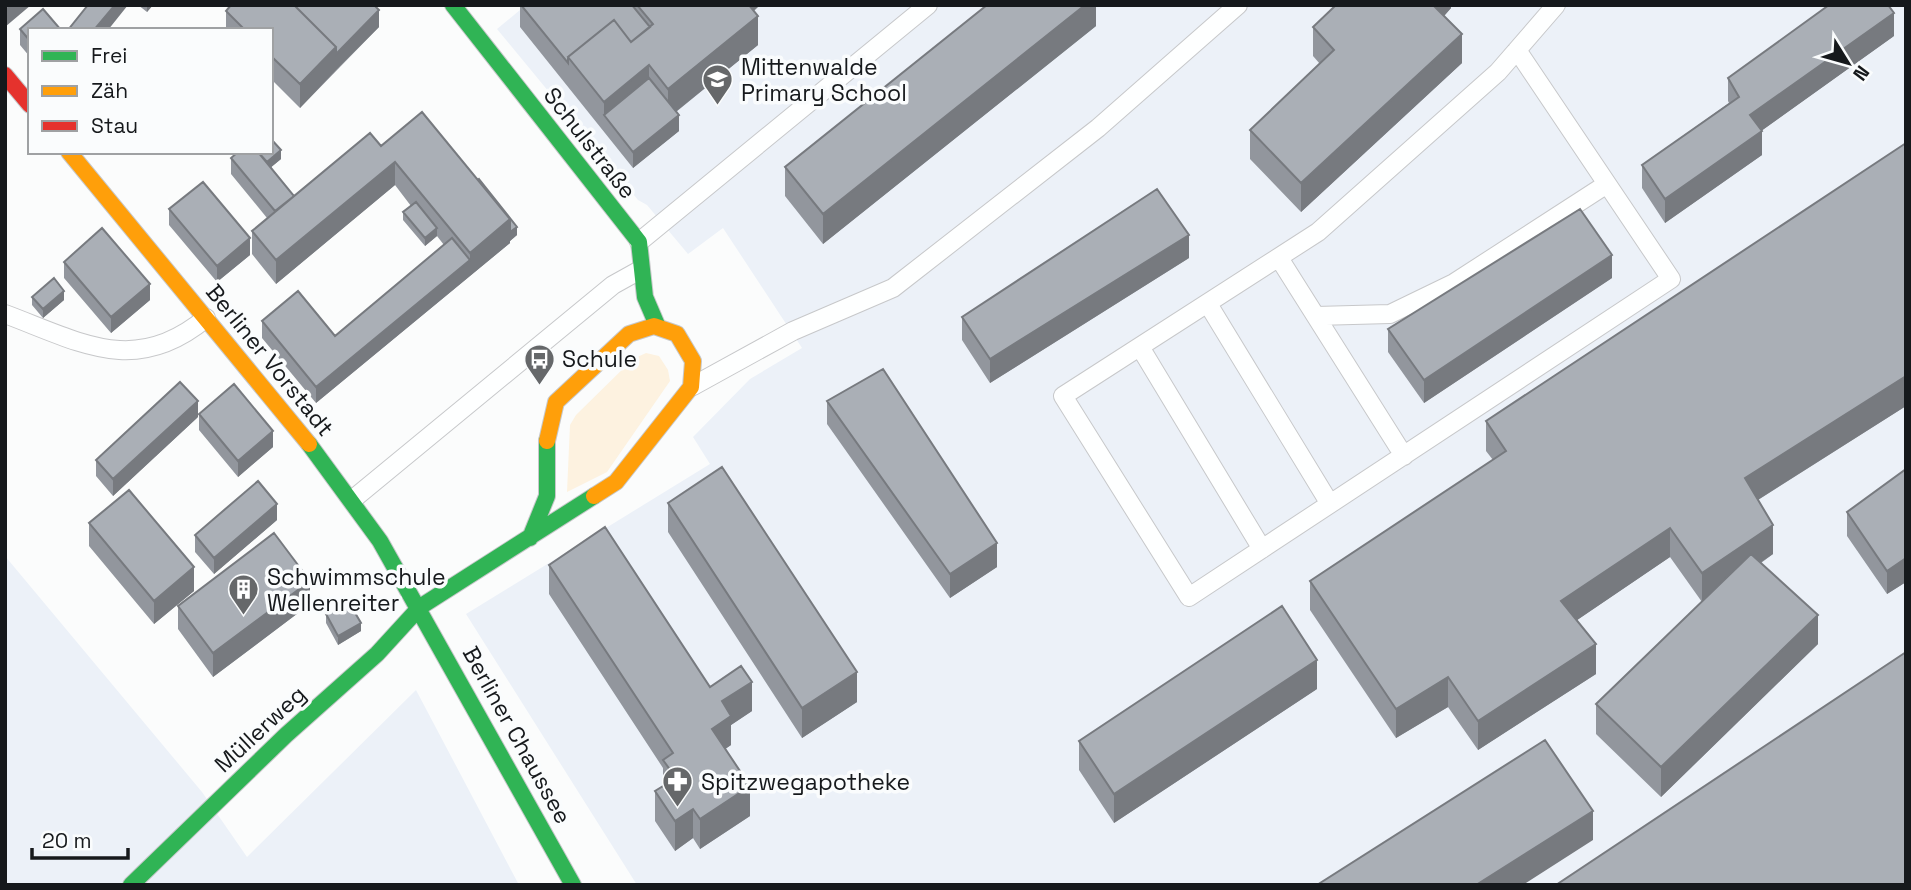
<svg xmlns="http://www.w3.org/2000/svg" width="1911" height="890" font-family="'Space Grotesk',sans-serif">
	<rect width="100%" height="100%" fill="#fbfcfc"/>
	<path fill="#ecf1f8" d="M526 5H1906V885H637L466 614 710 464 693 437 750 379 802 348 723 228 688 254 647 205 638 200 497 29Z
		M5 556 202 792 247 857 416 690 519 885H5Z"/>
	<path fill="#fdf2e0" d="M646 353 659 356 668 370 670 381 607 472 567 492 570 425 576 415 633 359Z"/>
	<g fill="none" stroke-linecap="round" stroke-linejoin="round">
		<defs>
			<path id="lane" d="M1517 50 1671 279 1189 597 1063 396 1318 232 1498 72 1556 5
				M639 242 928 5
				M1279 258 1404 456
				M1208 304 1330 504
				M5 314C80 342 135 377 206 318
				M1316 316 1390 314 1454 283 1607 184
				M1140 347 1262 549
				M693 386 793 331 893 288 1098 128 1238 5
				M352 500 613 285 640 270"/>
			<path id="fast" d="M453 5 639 242 645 297 657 325
				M309 444 380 541 573 885
				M530 538 547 496V441
				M131 885 286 735 377 654 420 607 594 496"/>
			<path id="slow" d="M69 152 309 444
				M547 441 556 402 629 334 654 326 677 334 693 361 691 387 616 482 594 496"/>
			<path id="jam" d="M5 75 30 105"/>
		</defs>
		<use href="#lane" stroke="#c7c8ca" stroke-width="20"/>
		<use href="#fast" stroke="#c7c8ca" stroke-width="18"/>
		<use href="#slow" stroke="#c7c8ca" stroke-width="18"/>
		<use href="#jam" stroke="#c7c8ca" stroke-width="18"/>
		<use href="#lane" stroke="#feffff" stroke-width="18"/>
		<use href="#fast" stroke="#30b455" stroke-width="16"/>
		<use href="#slow" stroke="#ff9f0a" stroke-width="16"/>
		<use href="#jam" stroke="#e5322d" stroke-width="16"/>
	</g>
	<path fill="#92969d" d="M138 5H153L147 12Z
		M520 5H632L635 9V5H760L754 11 758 45 676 112 679 131 633 168 520 27Z
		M1096 5V26L823 244 785 196V167Z
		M1451 5V8L1444 16 1462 63 1301 212 1250 159V130L1320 64 1313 56V27Z
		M226 11 379 27 300 108 271 79V30H226Z
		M20 29 30 30V57L20 45Z
		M1894 36 1761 131 1762 155 1665 223 1642 188V165L1729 103 1728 101V78Z
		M1906 143V406L1758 500 1773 554 1761 563 1818 644 1661 797 1596 734V704L1702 602 1670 557 1577 620 1596 674 1478 750 1448 707 1396 738 1310 610V581L1493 460 1486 451V421Z
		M381 146 517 235 510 241V243L316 403 262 338V321L335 336 444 245 437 236 425 246 403 220V212L411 206 395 185 276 284 252 254V231L267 218 231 174V158L281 159 271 167 294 196Z
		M169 209 250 255 217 282 169 225Z
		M1189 258 990 383 962 340V317Z
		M64 262 150 300 111 333 64 278Z
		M1612 278 1424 403 1388 352V329Z
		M32 297 64 300 43 318 32 305Z
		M827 401 997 567 950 598 827 424Z
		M199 414 273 447 238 477 199 430Z
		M198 417 113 496 96 476V460Z
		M1906 469V582L1887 594 1847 536V512Z
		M668 503 857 702 802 738 668 532Z
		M277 520 214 574 195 552V535Z
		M89 523 194 591 154 624 89 546Z
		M549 565 710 687 752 711 731 725V745L725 749 750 816 700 849 693 838 675 851 655 821V791L663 786V768L549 594Z
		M310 604 213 677 178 629V606Z
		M326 614 361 631 338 645 326 623Z
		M1317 689 1114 823 1079 770V741Z"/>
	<path fill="#777a7f" d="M11 5H31L5 27V11Z
		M115 5H128L108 30H94Z
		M147 5H153L147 12Z
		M739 5H760L739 23Z
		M1085 5H1096V26L823 244V214Z
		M1430 5H1451V8L1430 32Z
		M379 10V27L336 70V54Z
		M1894 13V36L1750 139V115Z
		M758 16V45L668 118V89Z
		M1462 34V63L1301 212V183Z
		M336 47V70L300 108V84Z
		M649 65V95L604 115V102Z
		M679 115V131L633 168V152Z
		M1762 131V155L1665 223V199Z
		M281 150V159L263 174V165Z
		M395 162V185L276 284V260Z
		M510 219 517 227V235L510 241V243L316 403V387L470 260V253Z
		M437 228V236L425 246V238Z
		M1189 235V258L990 383V359Z
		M250 238V255L217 282V266Z
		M1612 255V278L1424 403V380Z
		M150 284V300L111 333V317Z
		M64 291V300L43 318V309Z
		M1906 376V406L1745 508V478Z
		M198 401V417L113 496V479Z
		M273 431V447L238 477V461Z
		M277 504V520L214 574V558Z
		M1773 525V554L1702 602V573Z
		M1670 528V557L1561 631V601Z
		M997 543V567L950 598V574Z
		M1906 558V582L1887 594V571Z
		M194 567V591L154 624V601Z
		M310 581V604L213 677V653Z
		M1818 615V644L1661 797V767Z
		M361 623V631L338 645V636Z
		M1596 644V674L1478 750V721Z
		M1317 660V689L1114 823V794Z
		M857 672V702L802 738V708Z
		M1448 677V707L1396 738V709Z
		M752 682V711L731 725V745L712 758V729L722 701Z
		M750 786V816L700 849V819Z
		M693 809V838L675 851V821Z
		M1593 811V840L1523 885H1476Z"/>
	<path fill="#aaafb6" stroke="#777a7f" stroke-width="2" d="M5 5H11L5 11Z
		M88 5H115L94 30H68Z
		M231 5H294L336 47 300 84 271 56V30H245L226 11Z
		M294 5H374L379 10 336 54V47Z
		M521 5H632L650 27 631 42 614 20 568 57V63Z
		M637 5H749L758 16 668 89 649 65 604 102 568 57 614 20 631 42 653 24Z
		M987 5H1085L823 214 785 167Z
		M1336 5H1433L1462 34 1301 183 1250 130 1334 50 1313 27Z
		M1829 5H1888L1894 13 1750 115 1762 131 1665 199 1642 165 1739 97 1728 78Z
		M43 9 61 30H30V41L20 29Z
		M649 78 679 115 633 152 604 115Z
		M422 112 510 219 470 253 395 162 276 260 252 231 370 133 381 146Z
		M271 139 281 150 267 162 258 152H271Z
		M1906 143V376L1745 478 1773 525 1702 573 1670 528 1561 601 1596 644 1478 721 1448 677 1396 709 1310 581 1506 451 1486 421Z
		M238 152H258L294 196 275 211 231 158Z
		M479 179 517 227 510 232V219L478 180Z
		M203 182 250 238 217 266 169 209Z
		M1157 189 1189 235 990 359 962 317Z
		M416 202 437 228 425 238 403 212Z
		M1580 209 1612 255 1424 380 1388 329Z
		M102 228 150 284 111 317 64 262Z
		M452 238 470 260 316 387 262 321 298 291 335 336Z
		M54 278 64 291 43 309 32 297Z
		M883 369 997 543 950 574 827 401Z
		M180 382 198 401 113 479 96 460Z
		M234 384 273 431 238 461 199 414Z
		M722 467 857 672 802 708 668 503Z
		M1906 469V558L1887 571 1847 512Z
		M258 481 277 504 214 558 195 535Z
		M129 490 194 567 154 601 89 523Z
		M605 527 710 687 741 666 752 682 722 701 731 716 712 729 750 786 700 819 693 809 675 821 655 791 676 778 663 760 673 753 549 565Z
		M274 533 310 581 213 653 178 606Z
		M1751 554 1818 615 1661 767 1596 704Z
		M348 601 361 623 338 636 326 614Z
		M1282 606 1317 660 1114 794 1079 741Z
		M1906 652V885H1556Z
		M1545 740 1593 811 1476 885H1317Z"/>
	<defs>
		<symbol id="school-pin" viewBox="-11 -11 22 30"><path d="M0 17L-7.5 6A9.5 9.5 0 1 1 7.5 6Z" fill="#66686a" stroke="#fafcfd"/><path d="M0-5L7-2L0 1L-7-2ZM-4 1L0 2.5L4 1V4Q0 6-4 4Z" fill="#fff"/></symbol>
		<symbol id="bus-pin" viewBox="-11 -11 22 30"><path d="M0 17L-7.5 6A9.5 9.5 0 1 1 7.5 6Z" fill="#66686a" stroke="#fafcfd"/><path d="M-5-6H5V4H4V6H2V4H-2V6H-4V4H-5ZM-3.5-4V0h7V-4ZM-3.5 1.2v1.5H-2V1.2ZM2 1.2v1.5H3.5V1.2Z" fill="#fff"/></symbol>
		<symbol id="building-pin" viewBox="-11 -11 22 30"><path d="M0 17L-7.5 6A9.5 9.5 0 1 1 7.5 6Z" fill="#66686a" stroke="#fafcfd"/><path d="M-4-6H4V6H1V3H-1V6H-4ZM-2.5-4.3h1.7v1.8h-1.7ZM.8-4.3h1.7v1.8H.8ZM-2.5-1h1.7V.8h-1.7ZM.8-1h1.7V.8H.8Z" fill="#fff"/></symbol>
		<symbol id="pharmacy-pin" viewBox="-11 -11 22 30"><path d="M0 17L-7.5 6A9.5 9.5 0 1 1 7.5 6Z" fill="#66686a" stroke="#fafcfd"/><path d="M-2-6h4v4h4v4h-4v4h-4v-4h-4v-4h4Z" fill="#fff"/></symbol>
	</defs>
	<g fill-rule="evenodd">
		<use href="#school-pin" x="700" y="62" width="35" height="47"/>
		<use href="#bus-pin" x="522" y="342" width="35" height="47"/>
		<use href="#building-pin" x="226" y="572" width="35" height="47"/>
		<use href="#pharmacy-pin" x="660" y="764" width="35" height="47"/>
	</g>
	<g text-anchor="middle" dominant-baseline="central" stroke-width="7" stroke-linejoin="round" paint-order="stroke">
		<g font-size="23" fill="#16191c" stroke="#fafcfd" text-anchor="start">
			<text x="741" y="67">Mittenwalde<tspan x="741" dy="26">Primary School</tspan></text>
			<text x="562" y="359">Schule</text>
			<text x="267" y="577">Schwimmschule<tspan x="267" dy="26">Wellenreiter</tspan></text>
			<text x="701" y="782">Spitzwegapotheke</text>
		</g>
		<g font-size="23" fill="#16191c" stroke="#fafcfd">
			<text transform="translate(590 143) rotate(52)">Schulstraße</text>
			<text transform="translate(270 360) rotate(51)">Berliner Vorstadt</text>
			<text transform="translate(260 729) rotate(-43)">Müllerweg</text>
			<text transform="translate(517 735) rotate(61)">Berliner Chaussee</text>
		</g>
	</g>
	<rect width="1911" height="890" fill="none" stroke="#16191c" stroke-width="14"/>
	<rect x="28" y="28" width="245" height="126" fill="#fafcfd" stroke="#9fa1a3" stroke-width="2"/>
	<rect x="42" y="51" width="35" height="10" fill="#30b455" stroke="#9fa1a3" stroke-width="2"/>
	<text x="91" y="63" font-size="21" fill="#16191c">Frei</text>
	<rect x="42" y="86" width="35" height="10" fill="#ff9f0a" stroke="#9fa1a3" stroke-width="2"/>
	<text x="91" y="98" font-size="21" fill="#16191c">Zäh</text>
	<rect x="42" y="121" width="35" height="10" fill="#e5322d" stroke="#9fa1a3" stroke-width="2"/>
	<text x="91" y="133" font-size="21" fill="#16191c">Stau</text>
	<g transform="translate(1848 63) rotate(127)" stroke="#fafcfd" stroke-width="5" paint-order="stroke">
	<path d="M0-5L12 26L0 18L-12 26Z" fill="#16191c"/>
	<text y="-10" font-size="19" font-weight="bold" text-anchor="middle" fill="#16191c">N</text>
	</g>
	<path d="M32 848v10h96v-10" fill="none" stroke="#16191c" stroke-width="3.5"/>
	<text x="42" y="848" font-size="21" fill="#16191c" stroke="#fafcfd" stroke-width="5" paint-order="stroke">20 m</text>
</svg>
